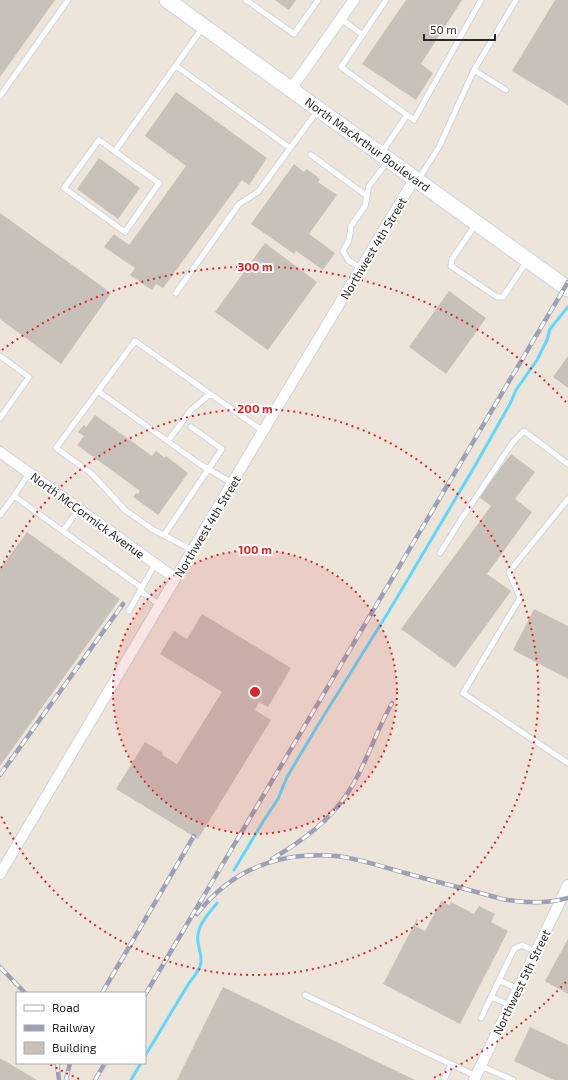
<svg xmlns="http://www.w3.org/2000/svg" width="568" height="1080" font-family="'Exo 2',sans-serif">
	<rect width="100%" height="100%" fill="#ede4da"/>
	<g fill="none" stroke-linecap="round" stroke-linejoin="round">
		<path stroke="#63d7f9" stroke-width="3" d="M234 870 264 820 278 799 287 777 318 725 389 611 476 464 511 402 516 390 537 360 547 340 550 329 568 307
			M145 1056 189 983C194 977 200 970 201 962 202 953 196 944 198 934 200 922 210 912 217 903
			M131 1080 141 1063"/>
	</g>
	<path fill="#c8c1ba" d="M0 0H55L0 77Z
		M275 0H296L289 10Z
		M406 0H462L421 64 433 73 416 100 362 64Z
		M555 0H568V105L512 71Z
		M176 92 267 158 249 185 242 180 163 288 156 284 152 290 130 275 135 268 104 247 114 234 129 245 186 166 145 136Z
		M99 158 140 188 118 219 77 189Z
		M294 164 304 172 307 169 320 179 318 182 337 195 309 234 335 253 323 270 296 251 294 254 251 224Z
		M0 213 111 293 61 364 0 319Z
		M265 243 317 282 268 350 215 312Z
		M449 291 486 318 446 374 409 347Z
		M568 356V388L553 377Z
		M95 415 152 456 156 451 165 458 166 456 188 473 158 515 133 497 136 493 138 494 140 491 77 445 84 436 78 432 84 425 86 427Z
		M511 454 535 472 515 499 532 512 487 574 511 591 455 668 401 629 491 506 479 497Z
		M27 532 120 599 0 766V569Z
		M534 609 568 626V679L513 650Z
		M202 614 291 668 268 707 259 702 255 710 271 720 198 839 116 789 145 742 163 753 162 755 177 764 222 692 160 654 174 631 187 639Z
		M441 901 449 905 451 902 474 914 479 906 495 914 491 922 508 931 460 1024 383 984 417 919 418 920 415 926 425 931Z
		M568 939V994L545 981Z
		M223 987 415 1080H177Z
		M530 1027 568 1045V1080H554L514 1061Z
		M0 1058 37 1080H0Z"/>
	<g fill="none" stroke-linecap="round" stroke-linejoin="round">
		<defs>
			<path id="lane" d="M246 0 294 34 318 0
				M386 0 341 67 414 120 481 0
				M341 19 363 35
				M176 66 290 148
				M474 70 506 90
				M0 96 68 0
				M99 140 159 183 125 232 64 188Z
				M115 151 203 27
				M382 152 407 115
				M311 155 367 196
				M418 180 439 147 474 70 516 0
				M476 224 452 259 451 266 497 297H503L527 261
				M361 268 349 261 343 251 349 240 351 226 365 206 369 186 388 161
				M176 293 239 204 258 192 318 110
				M0 356 29 377 0 418
				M98 391 198 463 232 483
				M168 441 191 410 210 394
				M29 473 14 496 142 588
				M568 499 509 572 520 598 463 693 568 763
				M0 515 14 496
				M63 531 79 509
				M164 535 222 449 191 427
				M192 550 152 529 125 510 92 474 56 448 135 341 263 431
				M440 553 462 518 513 442 524 431 568 464
				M140 591 160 605
				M129 611 155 564
				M499 980 518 989
				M305 995 476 1076
				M491 997 510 1005
				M481 1018 514 949 522 945 536 952
				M481 1066 513 1080
				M444 1080 451 1064"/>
			<path id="street" d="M291 89 354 0
				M0 452 175 578
				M0 874 263 431 415 178
				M474 1080 568 885"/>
			<path id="secondary" d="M167 0 568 289"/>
		</defs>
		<use href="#lane" stroke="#cfd4e4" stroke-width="7"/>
		<use href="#street" stroke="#cfd4e4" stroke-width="12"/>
		<use href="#secondary" stroke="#cfd4e4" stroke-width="17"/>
		<use href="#lane" stroke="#fff" stroke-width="5"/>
		<use href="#street" stroke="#fff" stroke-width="10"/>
		<use href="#secondary" stroke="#fff" stroke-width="15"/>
		<defs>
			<path id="rail" d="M0 775 123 604
				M272 859C302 841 330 821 349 791 367 763 376 731 392 703
				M197 914C232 869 280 851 337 856 360 859 383 867 405 873 437 882 470 890 502 899 523 903 547 904 568 898
				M0 967 25 993
				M102 993 194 836
				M145 995 568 282
				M57 1063 59 1080
				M66 1080 70 1063
				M95 1080 105 1063"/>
		</defs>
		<use href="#rail" stroke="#9ca1b6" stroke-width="4.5"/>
		<use href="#rail" stroke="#fff" stroke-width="3" stroke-dasharray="9" stroke-linecap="butt"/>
	</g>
	<circle cx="255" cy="692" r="142" fill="#d62828" fill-opacity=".12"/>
	<g fill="none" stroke="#d62828" stroke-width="2" stroke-dasharray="2 4">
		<circle cx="255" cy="692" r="142"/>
		<path d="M1 568A283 283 0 1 1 1 816"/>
		<path d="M566 982A425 425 0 0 1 431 1079M79 1079A425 425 0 0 1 49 1064M2 350A425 425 0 0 1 566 402"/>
	</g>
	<g text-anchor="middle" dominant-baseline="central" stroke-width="4" stroke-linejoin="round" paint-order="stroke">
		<g font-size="12" fill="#292929" stroke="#fff">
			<text transform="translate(368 144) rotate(36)">North MacArthur Boulevard</text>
			<text transform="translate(373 248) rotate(-59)">Northwest 4th Street</text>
			<text transform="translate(88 515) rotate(36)">North McCormick Avenue</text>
			<text transform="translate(207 526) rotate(-59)">Northwest 4th Street</text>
			<text transform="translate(521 982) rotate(-64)">Northwest 5th Street</text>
		</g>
	</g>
	<circle cx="255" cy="692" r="6" fill="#d62828" stroke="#fff" stroke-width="2"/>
	<g font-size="12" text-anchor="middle" font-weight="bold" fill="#d62828" stroke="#fff" stroke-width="4" stroke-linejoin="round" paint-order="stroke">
		<text x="255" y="271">300 m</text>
		<text x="255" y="413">200 m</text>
		<text x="255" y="554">100 m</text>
	</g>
	<rect x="16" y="992" width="130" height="72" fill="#ffffff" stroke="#a9a9a9"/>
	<rect x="24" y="1005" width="20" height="6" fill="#ffffff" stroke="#a9a9a9"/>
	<text x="52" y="1012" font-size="12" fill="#292929">Road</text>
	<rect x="24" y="1025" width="20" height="6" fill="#9ca1b6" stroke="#a9a9a9"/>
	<text x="52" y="1032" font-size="12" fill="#292929">Railway</text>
	<rect x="24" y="1042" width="20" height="12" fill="#c8c1ba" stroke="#a9a9a9"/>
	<text x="52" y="1052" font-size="12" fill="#292929">Building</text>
	<path d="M424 34v6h71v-6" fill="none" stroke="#292929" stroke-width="2"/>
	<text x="430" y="34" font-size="12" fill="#292929" stroke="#ffffff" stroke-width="3" paint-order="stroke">50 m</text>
</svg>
